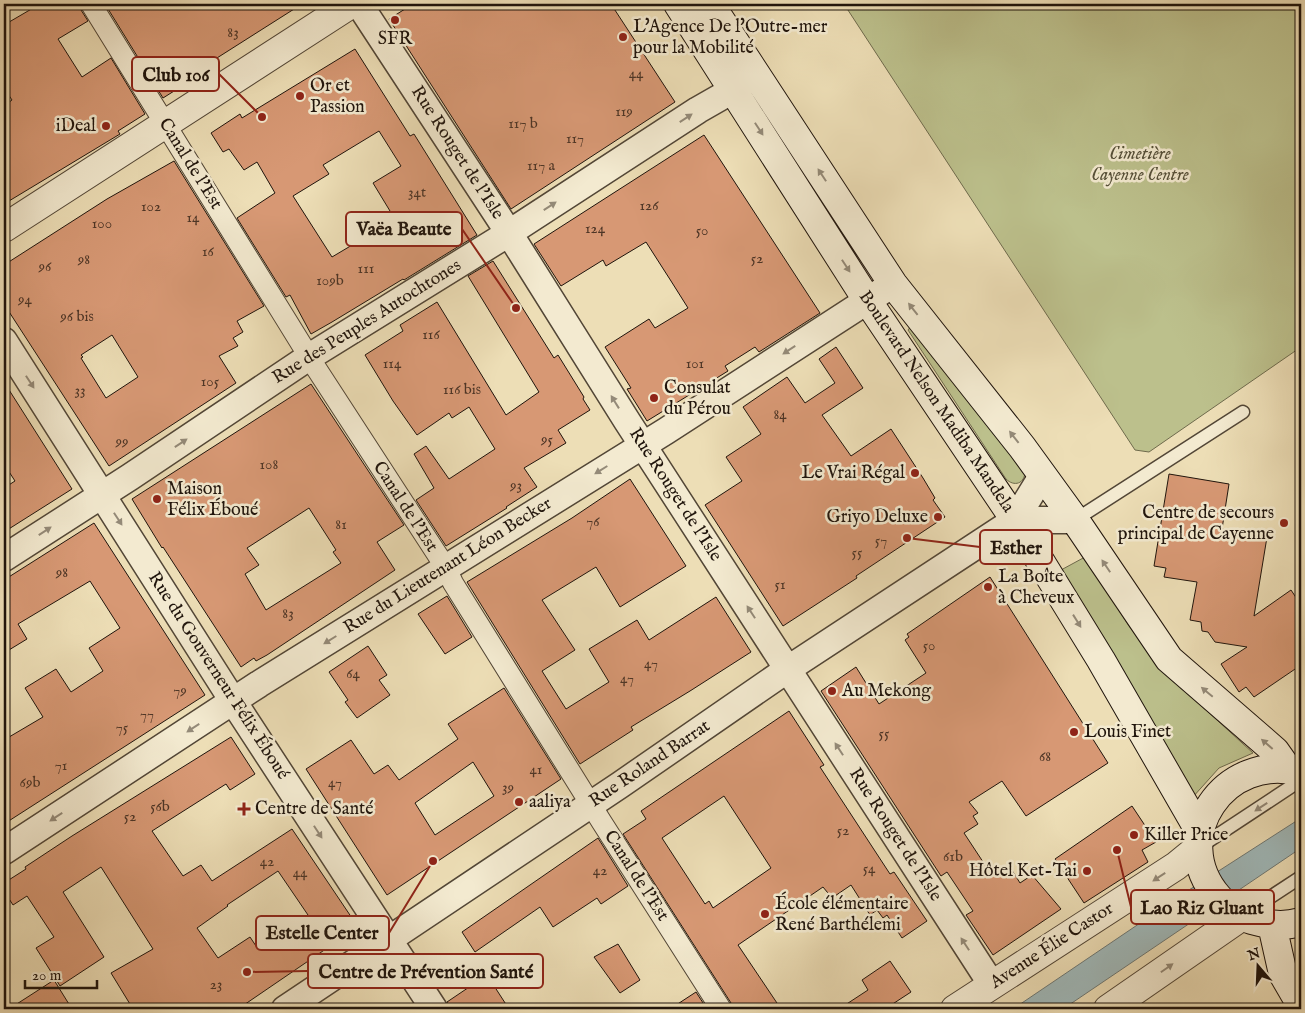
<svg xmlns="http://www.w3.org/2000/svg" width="1305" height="1013" font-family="'IM FELL English',serif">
	<rect width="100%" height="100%" fill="#eddeb6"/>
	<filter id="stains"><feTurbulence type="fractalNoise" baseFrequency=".004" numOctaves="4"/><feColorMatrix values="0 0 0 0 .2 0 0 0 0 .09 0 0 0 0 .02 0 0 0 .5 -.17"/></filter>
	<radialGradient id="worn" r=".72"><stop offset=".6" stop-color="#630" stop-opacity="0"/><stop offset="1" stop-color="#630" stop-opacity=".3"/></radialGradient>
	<path fill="#bcc08c" stroke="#6e6a4c" d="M844 4H1301V347L1149 452 1135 450Z
		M911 326 1025 471C1025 484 1014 487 1006 479L908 330Z
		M1085 557 1129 626 1170 677 1253 753 1219 768 1192 798 1061 570Z"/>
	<path fill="#a0b9ba" stroke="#6c7774" d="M1301 818V848L1063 1009H1013L1189 890Z"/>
	<path fill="#d79874" stroke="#1f140c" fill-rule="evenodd" d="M40 4H79L81 10 88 21 58 39 82 77 111 58 145 114 118 131 120 134 4 204V106L12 100 4 88V25Z
		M105 4H302L187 77 190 81 163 98Z
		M413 4H611L675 102 511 209 389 19Z
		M355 49 410 136 414 134 477 235 404 280 403 279 332 322 311 334 290 295 286 297 237 218 275 193 257 162 244 170 229 149 223 152 211 133 240 114 242 118ZM379 131 401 166 373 183 390 211 369 225 374 232 332 257 293 196 329 174 323 165Z
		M704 135 820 313 759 352 755 347 725 366 728 371 647 421 627 389 631 388 605 347 649 319 655 328 688 308 671 281 646 242 606 266 603 260 561 286 534 244Z
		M174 161 264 306 237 321 243 332 233 338 238 346 219 356 236 383 109 466 4 304V265L107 199ZM112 335 138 377 106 398 81 358 83 357 81 355Z
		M493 261 554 358 558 355 584 397 583 399 590 410 558 430 566 443 524 468 537 487 506 507 507 508 446 546 416 500 434 488 414 454 426 446 449 479 495 449 469 407 452 418 449 413 417 435 393 401 365 355 403 331 400 325 437 302 506 415 539 392 468 276Z
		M836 347 863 388 822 415 851 456 891 429 923 478 935 498 933 500 945 517 856 576 857 578 783 626 705 505 742 481 726 457 761 434 743 407 787 377 805 403 835 383 819 359Z
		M4 382 72 489 4 532V488L15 481 4 464Z
		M311 384 404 525 377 542 395 570 267 655 256 661 254 658 241 667 163 547 162 548 132 499ZM309 508 336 550 333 552 341 563 266 610 245 574 259 565 247 548Z
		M1169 474 1229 484 1222 529 1267 537 1254 616 1291 590 1301 605V665L1254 697 1246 687 1239 692 1221 664 1247 647 1215 642 1208 632 1202 631 1201 622 1190 620 1197 582 1164 577 1166 568 1154 566Z
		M630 479 686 566 620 607 596 567 542 600 575 650 542 671 566 709 609 682 589 649 637 620 649 640 716 597 751 652 690 691 631 727 633 730 580 764 467 582 572 518Z
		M94 523 205 695 4 824V740L43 717 25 688 56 669 71 692 103 671 89 648 120 628 90 581 18 624 27 639 4 653V580Z
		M990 577 1108 763 1026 816 1002 781 969 802 978 813 973 816 978 824 964 833 989 871 998 865 1002 872 1010 867 1020 883 1032 875 1061 909 993 955 966 915 973 911 947 872 941 876 821 691 856 667 879 704 926 673 905 640 909 637 907 634Z
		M447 596 472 637 445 654 418 614Z
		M368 646 387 675 379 680 390 695 357 718 345 702 348 700 329 672Z
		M504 688 561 779 387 895 306 769 351 740 374 774 388 765 399 780 458 739 448 724ZM473 762 494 796 435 835 415 803Z
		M789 711 824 765 820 767 890 874 894 872 927 921 902 938 887 915 883 918 877 910 870 915 851 885 832 898 823 887 738 945 781 1009H733L731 1003 623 834 646 819 641 811ZM724 796 771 868 713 908 709 901 705 904 662 838Z
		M231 737 255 774 230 790 226 784 152 831 183 876 201 865 212 881 292 829 358 927 238 1009H133L111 973 153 949 101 867 63 892 104 957 60 986 36 948 54 937 27 896 13 905 4 891V883L26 869 25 867 72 836ZM278 871 308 915 258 949 250 937 218 958 197 928 228 906 227 905Z
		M1132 806 1156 842 1142 850 1148 862 1084 903 1055 859Z
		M598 838 628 886 601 904 597 898 553 927 540 907 475 952 462 932Z
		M618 944 640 980 620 993 594 957Z
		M890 961 911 992 885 1009H839L868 990 862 980Z
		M487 975 509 1009H449L447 1002Z
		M54 980 72 1009H9Z
		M696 992 707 1009H670Z"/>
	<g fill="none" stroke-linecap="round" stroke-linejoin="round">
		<defs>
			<path id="service" d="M1075 520 1243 412
				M1201 846 1301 780
				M1243 915 1301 877"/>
			<path id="pedestrian" d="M91 4 316 368 446 568 453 583 601 821 721 1009"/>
			<path id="minor" d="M359 4 509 233 627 421 992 985
				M4 341 233 701 434 1009
				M1015 520H1075
				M4 558 130 477 309 357 509 233 698 110 733 90
				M4 851 259 684 666 431 893 284
				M285 1009 620 785 788 669 1015 520 1042 476"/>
			<path id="tertiary" d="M4 228 351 4
				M955 1009 1176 866 1198 848
				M1108 1009 1241 917"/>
			<path id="secondary" d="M678 4 867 300 1015 520 1101 660 1200 832
				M710 4 893 284 1022 447 1075 520 1169 659 1275 751 1287 768
				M1301 772C1225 751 1166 837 1218 897 1228 909 1238 916 1252 920 1271 925 1282 927 1301 922
				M1272 925 1283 974 1301 1005"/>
		</defs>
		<use href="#service" stroke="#524636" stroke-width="15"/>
		<use href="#pedestrian" stroke="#524636" stroke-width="22"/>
		<use href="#minor" stroke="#524636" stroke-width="29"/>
		<use href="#tertiary" stroke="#524636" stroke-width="30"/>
		<use href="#secondary" stroke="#1f140c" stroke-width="30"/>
		<use href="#service" stroke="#f3ead0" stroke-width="12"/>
		<use href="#pedestrian" stroke="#f3ead0" stroke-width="20"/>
		<use href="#minor" stroke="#f3ead0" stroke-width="26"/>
		<use href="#tertiary" stroke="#f3ead0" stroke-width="28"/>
		<use href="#secondary" stroke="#f3ead0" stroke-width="28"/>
	</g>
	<defs><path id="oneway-solid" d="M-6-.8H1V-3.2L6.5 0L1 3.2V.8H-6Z" transform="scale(1.25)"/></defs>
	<g fill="#948a78">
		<use href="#oneway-solid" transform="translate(686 118) rotate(-33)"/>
		<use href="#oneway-solid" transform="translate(759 129) rotate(57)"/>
		<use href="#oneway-solid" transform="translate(822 175) rotate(-123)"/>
		<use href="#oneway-solid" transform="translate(550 206) rotate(-33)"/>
		<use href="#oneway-solid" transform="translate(846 266) rotate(57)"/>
		<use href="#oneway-solid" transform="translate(913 309) rotate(-128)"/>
		<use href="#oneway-solid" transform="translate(789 350) rotate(147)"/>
		<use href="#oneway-solid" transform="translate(30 382) rotate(57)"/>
		<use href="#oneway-solid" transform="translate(615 402) rotate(-122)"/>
		<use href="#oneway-solid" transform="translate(1014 437) rotate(-128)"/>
		<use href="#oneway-solid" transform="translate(181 443) rotate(-34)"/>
		<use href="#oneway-solid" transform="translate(601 470) rotate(148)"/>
		<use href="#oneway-solid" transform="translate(118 519) rotate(57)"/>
		<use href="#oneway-solid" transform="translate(45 531) rotate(-33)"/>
		<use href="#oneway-solid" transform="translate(1106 566) rotate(-124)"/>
		<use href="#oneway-solid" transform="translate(751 612) rotate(-123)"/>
		<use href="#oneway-solid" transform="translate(1077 621) rotate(58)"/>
		<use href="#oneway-solid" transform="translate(330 640) rotate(148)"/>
		<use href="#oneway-solid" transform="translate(1207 692) rotate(-140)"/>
		<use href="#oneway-solid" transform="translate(193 728) rotate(147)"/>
		<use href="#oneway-solid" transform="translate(1267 744) rotate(-139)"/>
		<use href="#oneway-solid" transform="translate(839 749) rotate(-123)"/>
		<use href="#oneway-solid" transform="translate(1261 807) rotate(147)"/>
		<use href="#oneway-solid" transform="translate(56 817) rotate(147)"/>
		<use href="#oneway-solid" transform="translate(318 832) rotate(57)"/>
		<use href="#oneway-solid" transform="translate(1159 877) rotate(147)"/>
		<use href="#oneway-solid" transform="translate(965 944) rotate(-123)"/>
		<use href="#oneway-solid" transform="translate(1167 968) rotate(-35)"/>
	</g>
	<g fill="#8f2418" stroke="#f3ead0" stroke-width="2">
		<circle cx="395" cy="20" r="5"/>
		<circle cx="623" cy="37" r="5"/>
		<circle cx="300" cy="96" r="5"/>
		<circle cx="106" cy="126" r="5"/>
		<circle cx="654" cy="398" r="5"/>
		<circle cx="915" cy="473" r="5"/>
		<circle cx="157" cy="499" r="5"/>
		<circle cx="938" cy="517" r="5"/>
		<circle cx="1284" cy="523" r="5"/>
		<circle cx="988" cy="587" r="5"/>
		<circle cx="832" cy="691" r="5"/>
		<circle cx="1074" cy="732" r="5"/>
		<circle cx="519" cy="802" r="5"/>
		<path d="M241.5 801.5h5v5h5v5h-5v5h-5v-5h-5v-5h5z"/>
		<circle cx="1134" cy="835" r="5"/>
		<circle cx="1087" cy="871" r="5"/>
		<circle cx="765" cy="914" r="5"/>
	</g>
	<g text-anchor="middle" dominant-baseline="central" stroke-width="5" stroke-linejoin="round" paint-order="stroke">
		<g font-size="15" fill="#4d3526">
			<text x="233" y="32">83</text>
			<text x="636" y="73">44</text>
			<text x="624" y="111">119</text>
			<text x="523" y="123">117 b</text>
			<text x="575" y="138">117</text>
			<text x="541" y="165">117 a</text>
			<text x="417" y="192">34t</text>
			<text x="649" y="205">126</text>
			<text x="151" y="206">102</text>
			<text x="193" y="217">14</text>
			<text x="102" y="223">100</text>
			<text x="595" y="228">124</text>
			<text x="702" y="230">50</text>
			<text x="208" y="251">16</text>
			<text x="757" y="258">52</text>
			<text x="84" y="259">98</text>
			<text x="45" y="266">96</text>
			<text x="366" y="268">111</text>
			<text x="330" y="280">109b</text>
			<text x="25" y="299">94</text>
			<text x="77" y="316">96 bis</text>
			<text x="431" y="334">116</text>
			<text x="392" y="363">114</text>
			<text x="695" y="363">101</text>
			<text x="210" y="381">105</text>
			<text x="462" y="389">116 bis</text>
			<text x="80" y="390">33</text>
			<text x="780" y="414">84</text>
			<text x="547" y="439">95</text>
			<text x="122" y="441">99</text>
			<text x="269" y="464">108</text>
			<text x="516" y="485">93</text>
			<text x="593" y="521">76</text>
			<text x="341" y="524">81</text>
			<text x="881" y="540">57</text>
			<text x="857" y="552">55</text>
			<text x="62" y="572">98</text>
			<text x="780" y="584">51</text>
			<text x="288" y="613">83</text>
			<text x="929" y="645">50</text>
			<text x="651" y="663">47</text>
			<text x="353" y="673">64</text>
			<text x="627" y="678">47</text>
			<text x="180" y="690">79</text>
			<text x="147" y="714">77</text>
			<text x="122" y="727">75</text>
			<text x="884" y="733">55</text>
			<text x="1045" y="756">68</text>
			<text x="61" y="765">71</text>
			<text x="536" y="769">41</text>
			<text x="30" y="782">69b</text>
			<text x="335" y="782">47</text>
			<text x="508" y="787">39</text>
			<text x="160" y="806">56b</text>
			<text x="130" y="816">52</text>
			<text x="843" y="830">52</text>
			<text x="953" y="856">61b</text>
			<text x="267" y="861">42</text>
			<text x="869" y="868">54</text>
			<text x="600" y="870">42</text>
			<text x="300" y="872">44</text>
			<text x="216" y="984">23</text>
		</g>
		<g font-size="18" fill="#1f140c" stroke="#f3ead0" text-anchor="start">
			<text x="633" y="27">L'Agence De l'Outre-mer<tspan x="633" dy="21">pour la Mobilité</tspan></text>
			<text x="395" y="39" text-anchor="middle">SFR</text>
			<text x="310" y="86">Or et<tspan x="310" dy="21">Passion</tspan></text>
			<text x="96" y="126" text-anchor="end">iDeal</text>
			<text x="664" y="388">Consulat<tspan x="664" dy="21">du Pérou</tspan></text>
			<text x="905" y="473" text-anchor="end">Le Vrai Régal</text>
			<text x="167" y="489">Maison<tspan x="167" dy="21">Félix Éboué</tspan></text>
			<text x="1274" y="513" text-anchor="end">Centre de secours<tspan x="1274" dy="21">principal de Cayenne</tspan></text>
			<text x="928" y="517" text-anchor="end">Griyo Deluxe</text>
			<text x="998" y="577">La Boîte<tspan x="998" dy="21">à Cheveux</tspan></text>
			<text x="842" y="691">Au Mekong</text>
			<text x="1084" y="732">Louis Finet</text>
			<text x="529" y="802">aaliya</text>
			<text x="255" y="809">Centre de Santé</text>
			<text x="1144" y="835">Killer Price</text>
			<text x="1077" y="871" text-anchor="end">Hôtel Ket-Tai</text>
			<text x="775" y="904">École élémentaire<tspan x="775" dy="21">René Barthélemi</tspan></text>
		</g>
		<g font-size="18" fill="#1f140c" stroke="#f3ead0">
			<text transform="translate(457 153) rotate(57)">Rue Rouget de l'Isle</text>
			<text transform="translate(190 164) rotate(58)">Canal de l'Est</text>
			<text transform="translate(367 322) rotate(-32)">Rue des Peuples Autochtones</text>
			<text transform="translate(936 402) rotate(56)">Boulevard Nelson Madiba Mandela</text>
			<text transform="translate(675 495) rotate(57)">Rue Rouget de l'Isle</text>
			<text transform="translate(405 507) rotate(57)">Canal de l'Est</text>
			<text transform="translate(448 566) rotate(-32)">Rue du Lieutenant Léon Becker</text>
			<text transform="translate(218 676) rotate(57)">Rue du Gouverneur Félix Éboué</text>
			<text transform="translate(650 764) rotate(-34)">Rue Roland Barrat</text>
			<text transform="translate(895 835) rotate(57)">Rue Rouget de l'Isle</text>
			<text transform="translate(636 876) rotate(57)">Canal de l'Est</text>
			<text transform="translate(1052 946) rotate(-33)">Avenue Élie Castor</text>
		</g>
		<g font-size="18" font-style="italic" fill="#565039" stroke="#f3ead0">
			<text x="1140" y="154">Cimetière<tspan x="1140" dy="21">Cayenne Centre</tspan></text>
		</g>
	</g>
	<path fill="none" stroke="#8f2418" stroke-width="2" d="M262 117L219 74M516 308L462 229M907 538L980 547M1117 850L1131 907M433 861L389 933M247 972L308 971"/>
	<g fill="#8f2418" stroke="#f3ead0" stroke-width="2">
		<circle cx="262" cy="117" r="5"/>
		<circle cx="516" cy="308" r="5"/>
		<circle cx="907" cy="538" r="5"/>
		<circle cx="1117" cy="850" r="5"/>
		<circle cx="433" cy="861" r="5"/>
		<circle cx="247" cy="972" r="5"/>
	</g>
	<g fill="#f3ead0" stroke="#8f2418" stroke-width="2">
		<rect x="132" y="57" width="87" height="34" rx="5"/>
		<rect x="346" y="212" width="116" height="34" rx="5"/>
		<rect x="980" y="530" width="72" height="34" rx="5"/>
		<rect x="1131" y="890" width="143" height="34" rx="5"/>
		<rect x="256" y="916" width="133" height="34" rx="5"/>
		<rect x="308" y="954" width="235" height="34" rx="5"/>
	</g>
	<g font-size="19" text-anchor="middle" font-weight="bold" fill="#1f140c">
		<text x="176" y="81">Club 106</text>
		<text x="404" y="235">Vaëa Beaute</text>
		<text x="1016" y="554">Esther</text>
		<text x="1202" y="914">Lao Riz Gluant</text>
		<text x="322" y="939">Estelle Center</text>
		<text x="426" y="978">Centre de Prévention Santé</text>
	</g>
	<rect width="1305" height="1013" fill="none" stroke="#eddeb6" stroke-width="20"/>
	<rect x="5" y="5" width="1295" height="1003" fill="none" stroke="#1f140c" stroke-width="2.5"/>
	<rect x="10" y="10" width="1285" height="993" fill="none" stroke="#1f140c"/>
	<g transform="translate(1258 966) rotate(341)" stroke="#f3ead0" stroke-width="4" paint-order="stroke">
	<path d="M0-4L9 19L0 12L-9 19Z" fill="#1f140c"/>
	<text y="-8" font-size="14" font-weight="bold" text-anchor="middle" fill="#1f140c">N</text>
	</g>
	<path d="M25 980v8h72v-8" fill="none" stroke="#1f140c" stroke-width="2.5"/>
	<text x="32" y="980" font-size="15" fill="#1f140c" stroke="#f3ead0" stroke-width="4" paint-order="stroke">20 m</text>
	<rect width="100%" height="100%" filter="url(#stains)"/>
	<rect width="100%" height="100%" fill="url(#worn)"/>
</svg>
